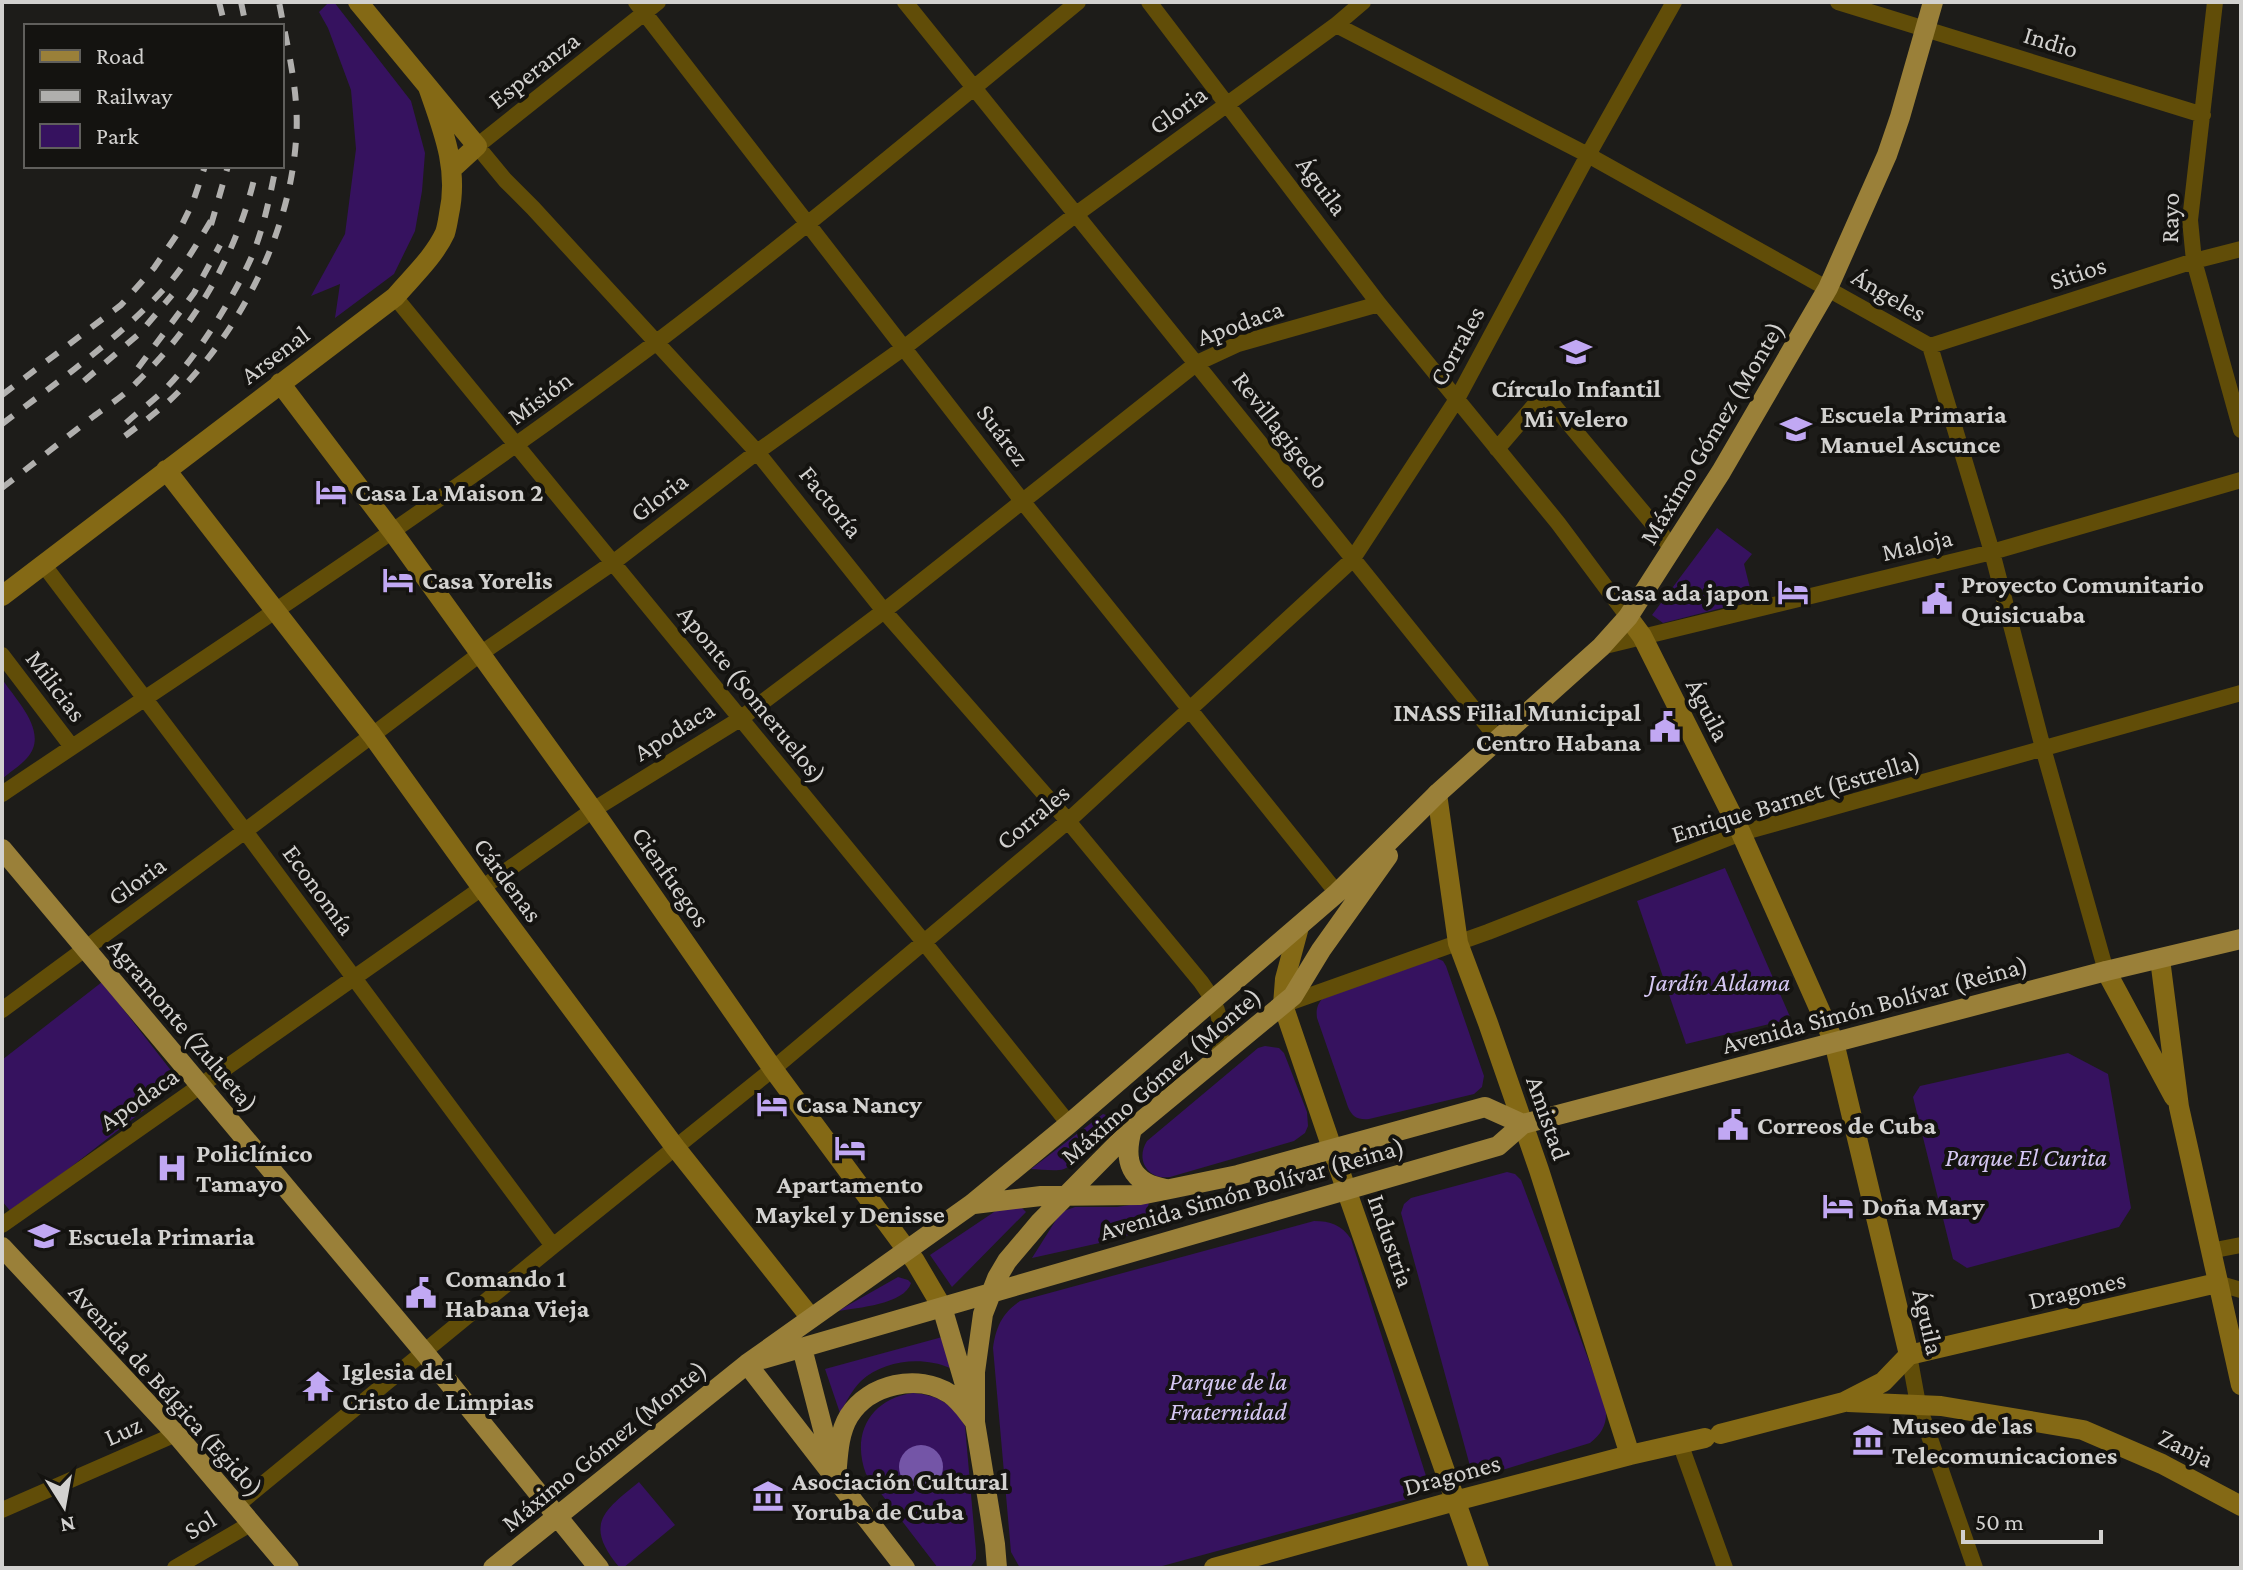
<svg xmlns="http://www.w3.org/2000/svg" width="2243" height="1570" font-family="'Crimson Pro',serif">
	<rect width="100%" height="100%" fill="#1d1c19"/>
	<path fill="#36125f" d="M329 2H334L411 101 425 153 422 191 415 231 394 274 335 318 340 284 311 296 345 234 356 149 351 90 328 28 319 12Z
		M1717 528 1752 554 1744 564 1753 600 1663 623 1652 615Z
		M2 679C16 700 50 733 27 758 20 766 10 772 2 779Z
		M1725 868 1791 1019 1686 1044 1637 901Z
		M1434 957 1443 961 1446 966 1484 1076 1482 1087 1474 1094 1369 1119C1358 1120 1352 1117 1348 1107L1317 1018C1316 1010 1317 1005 1322 999Z
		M102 982 180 1082 12 1213 2 1201V1060Z
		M1265 1046 1279 1048 1284 1053 1307 1112 1308 1126 1305 1133 1294 1141 1170 1177C1148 1180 1135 1160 1147 1141L1258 1048Z
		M2068 1053 2108 1074 2131 1208 2119 1227 1967 1268 1953 1259 1913 1097 1920 1086Z
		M1103 1114 1106 1115C1106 1137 1084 1161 1064 1169 1055 1172 1041 1169 1031 1169Z
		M1507 1172 1515 1174 1521 1180 1604 1401C1609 1418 1605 1432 1590 1443L1486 1475 1477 1473 1470 1466 1401 1213 1404 1204 1411 1198Z
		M1149 1202C1145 1222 1141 1230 1122 1238L1032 1258 1061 1212 1075 1207H1117Z
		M1018 1204 1026 1212 952 1287 930 1255 1000 1208Z
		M1314 1221C1330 1221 1342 1225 1351 1239L1426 1476 1415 1497 1155 1568H1020L1011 1552 993 1348C996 1327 1002 1313 1020 1301Z
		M898 1277 908 1280 911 1283C905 1304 857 1308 838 1311Z
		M946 1336 950 1368C922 1356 884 1360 861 1381 852 1390 846 1402 840 1413L825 1369Z
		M913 1393C938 1395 953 1404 965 1426L976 1551V1559L970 1568H938L866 1474C851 1434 870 1399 913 1393Z
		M639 1482 675 1525 623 1568H620C584 1525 602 1512 639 1482Z"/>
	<path fill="#7455a7" d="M899 1467a22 22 0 1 1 44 0a22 22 0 1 1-44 0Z"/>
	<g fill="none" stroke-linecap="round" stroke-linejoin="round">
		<path stroke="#614d08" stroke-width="16" d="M636 2 1023 502 1337 893
			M658 2 477 146 505 180 533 208 757 452 884 611 1068 821 1201 982C1221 1009 1223 1024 1219 1058
			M905 2 1498 739
			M1149 2 1379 304 1558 523 1628 617
			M1838 2 2203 115
			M2215 2 2190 220 2194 261 2241 430
			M1336 25 1588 155 1930 346 1992 552 2043 748 2106 971
			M395 297 923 941 1069 1124
			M1930 346 2194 261 2241 249
			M1497 449 1544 394 1663 536 1672 551
			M43 564 245 831 553 1246
			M1601 647 1992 552 2241 480
			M2 655 72 747
			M2 794C221 647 443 502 654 344 799 234 938 117 1078 2
			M1283 1005 1488 932 1741 833 2241 693
			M2 1010 245 831 480 654 614 562 757 452 905 347 1075 215 1336 25 1363 2
			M2 1225 593 810 740 719 884 611 1197 363 1238 344 1379 304
			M2210 1251 2241 1245
			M2217 1283 2241 1290
			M1909 1355 1918 1404 1975 1568
			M1680 1443 1725 1568
			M236 1506 553 1246 773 1069 1068 821 1352 560 1457 399 1588 155 1674 2
			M2 1510 176 1434
			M175 1568 250 1524"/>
		<path stroke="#846915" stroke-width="20" d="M358 2 477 146 453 168
			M280 383 392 531 593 810 773 1069 915 1261 942 1307
			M166 470 372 735 482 888 675 1147 811 1318
			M2 596 395 297C412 277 434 257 445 233 447 227 448 220 449 214 459 169 443 130 428 87
			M1628 617 1642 636 1741 833 1834 1042 1909 1355
			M1437 794 1458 943 1488 1023 1539 1170 1630 1455
			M1299 927 1285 979 1283 1005 1346 1189 1479 1568
			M2160 959 2179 1107 2241 1385
			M2106 971 2174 1097
			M1848 1402 1941 1406 2083 1430 2162 1464 2241 1506
			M1720 1434 1844 1402 1883 1382 1909 1355 2217 1283
			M1214 1568 1455 1501 1630 1455 1705 1438"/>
		<path stroke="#9a8039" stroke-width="20" d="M2 849 424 1352 599 1568
			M1132 1129C1123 1161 1130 1183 1166 1189
			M974 1204 1041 1196 1140 1195 1170 1189 1238 1175 1485 1107 1523 1124
			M2 1247 176 1434 289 1568
			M942 1307 968 1395
			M802 1348 832 1464
			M763 1359 1498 1146 1523 1124 2106 971 2241 939
			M747 1364 905 1568
			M836 1478C838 1457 838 1434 849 1416 869 1384 918 1373 950 1394 961 1402 967 1412 975 1422
			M493 1568 747 1364 972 1204 1069 1124 1337 893 1437 794 1601 647 1628 617 1721 472 1828 288 1887 155 1900 117 1933 2
			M997 1568 995 1544 975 1422V1372L983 1314 997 1278 1007 1261 1040 1222 1132 1129 1293 996 1321 950 1388 856"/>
		<path stroke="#b0afad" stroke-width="6" stroke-dasharray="14 14" stroke-linecap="butt" d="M219 2 225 26
			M241 2 246 26
			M211 225 228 166
			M138 368 194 293 220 245
			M84 381 140 333 172 295
			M2 395 121 305 154 268 178 233 193 202 205 166
			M126 423C140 410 156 399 168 386 198 355 235 295 252 256 264 227 270 196 276 166
			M2 424C57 382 116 341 163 290 184 268 199 240 215 214
			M125 436C146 420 167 405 185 385 245 321 290 229 296 140 300 95 287 46 279 2
			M2 488C33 464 63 440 94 416 109 405 125 395 137 382 198 323 240 249 257 166"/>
	</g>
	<defs>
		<symbol id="school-bare" viewBox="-9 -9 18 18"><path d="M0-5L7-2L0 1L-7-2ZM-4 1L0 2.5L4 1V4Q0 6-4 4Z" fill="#c1a8f3" stroke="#141310" stroke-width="2.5" paint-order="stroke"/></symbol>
		<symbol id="hotel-bare" viewBox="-9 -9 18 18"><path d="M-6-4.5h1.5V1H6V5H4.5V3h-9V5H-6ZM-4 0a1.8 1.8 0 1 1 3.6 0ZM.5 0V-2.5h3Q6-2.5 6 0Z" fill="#c1a8f3" stroke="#141310" stroke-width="2.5" paint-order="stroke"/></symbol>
		<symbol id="civic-bare" viewBox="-9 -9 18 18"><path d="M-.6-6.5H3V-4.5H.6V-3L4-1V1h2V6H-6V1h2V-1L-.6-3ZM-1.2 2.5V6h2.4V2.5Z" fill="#c1a8f3" stroke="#141310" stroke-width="2.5" paint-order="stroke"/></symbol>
		<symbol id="hospital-bare" viewBox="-9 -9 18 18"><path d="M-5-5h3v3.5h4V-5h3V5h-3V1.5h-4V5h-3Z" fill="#c1a8f3" stroke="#141310" stroke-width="2.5" paint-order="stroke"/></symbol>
		<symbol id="temple-bare" viewBox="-9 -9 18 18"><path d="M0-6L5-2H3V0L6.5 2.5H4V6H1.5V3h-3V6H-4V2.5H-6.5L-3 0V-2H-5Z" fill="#c1a8f3" stroke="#141310" stroke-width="2.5" paint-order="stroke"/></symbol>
		<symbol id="museum-bare" viewBox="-9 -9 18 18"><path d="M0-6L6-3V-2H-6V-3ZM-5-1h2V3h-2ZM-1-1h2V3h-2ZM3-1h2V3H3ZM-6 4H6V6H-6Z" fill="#c1a8f3" stroke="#141310" stroke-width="2.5" paint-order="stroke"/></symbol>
	</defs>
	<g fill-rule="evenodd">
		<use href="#school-bare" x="1554" y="330" width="44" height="44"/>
		<use href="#school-bare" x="1774" y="407" width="44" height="44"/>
		<use href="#hotel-bare" x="309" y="470" width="44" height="44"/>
		<use href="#hotel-bare" x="376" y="558" width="44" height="44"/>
		<use href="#hotel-bare" x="1771" y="570" width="44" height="44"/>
		<use href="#civic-bare" x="1915" y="577" width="44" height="44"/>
		<use href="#civic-bare" x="1643" y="705" width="44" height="44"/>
		<use href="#hotel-bare" x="750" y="1082" width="44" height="44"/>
		<use href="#civic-bare" x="1711" y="1103" width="44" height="44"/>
		<use href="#hotel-bare" x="828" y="1126" width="44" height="44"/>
		<use href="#hospital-bare" x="150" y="1146" width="44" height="44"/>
		<use href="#hotel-bare" x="1816" y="1184" width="44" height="44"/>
		<use href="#school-bare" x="22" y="1214" width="44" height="44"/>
		<use href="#civic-bare" x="399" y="1271" width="44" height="44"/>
		<use href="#temple-bare" x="296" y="1364" width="44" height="44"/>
		<use href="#museum-bare" x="1846" y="1418" width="44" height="44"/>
		<use href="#museum-bare" x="746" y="1474" width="44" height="44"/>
	</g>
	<g text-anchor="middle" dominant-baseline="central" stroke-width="8" stroke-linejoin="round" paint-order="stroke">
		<g font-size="26" fill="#d2d1cf" stroke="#141310">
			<text transform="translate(2051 42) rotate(17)">Indio</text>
			<text transform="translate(534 70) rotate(-38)">Esperanza</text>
			<text transform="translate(1178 110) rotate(-36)">Gloria</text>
			<text transform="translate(1322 186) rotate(53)">Águila</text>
			<text transform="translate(2170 218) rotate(-89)">Rayo</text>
			<text transform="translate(2078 273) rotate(-18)">Sitios</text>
			<text transform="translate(1889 295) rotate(30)">Ángeles</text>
			<text transform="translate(1240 323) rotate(-20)">Apodaca</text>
			<text transform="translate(1457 346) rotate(-61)">Corrales</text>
			<text transform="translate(275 355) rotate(-37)">Arsenal</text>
			<text transform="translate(540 398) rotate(-36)">Misión</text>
			<text transform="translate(1281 430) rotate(52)">Revillagigedo</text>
			<text transform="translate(1712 433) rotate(-59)">Máximo Gómez (Monte)</text>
			<text transform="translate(1003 435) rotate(53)">Suárez</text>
			<text transform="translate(659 497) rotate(-37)">Gloria</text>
			<text transform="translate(831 502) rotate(51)">Factoría</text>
			<text transform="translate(1917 545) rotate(-13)">Maloja</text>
			<text transform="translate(56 686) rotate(53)">Milicias</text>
			<text transform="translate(752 694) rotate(51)">Aponte (Someruelos)</text>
			<text transform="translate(1708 710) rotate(63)">Águila</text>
			<text transform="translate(674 731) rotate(-32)">Apodaca</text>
			<text transform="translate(1796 797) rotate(-17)">Enrique Barnet (Estrella)</text>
			<text transform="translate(1033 817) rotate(-40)">Corrales</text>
			<text transform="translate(671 877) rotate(55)">Cienfuegos</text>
			<text transform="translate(508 880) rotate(54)">Cárdenas</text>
			<text transform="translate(137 881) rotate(-36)">Gloria</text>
			<text transform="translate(319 890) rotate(54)">Economía</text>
			<text transform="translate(1875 1005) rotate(-15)">Avenida Simón Bolívar (Reina)</text>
			<text transform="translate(183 1025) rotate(50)">Agramonte (Zulueta)</text>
			<text transform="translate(1161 1076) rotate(-41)">Máximo Gómez (Monte)</text>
			<text transform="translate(139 1099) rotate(-35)">Apodaca</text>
			<text transform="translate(1548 1118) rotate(71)">Amistad</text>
			<text transform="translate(1252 1189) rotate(-16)">Avenida Simón Bolívar (Reina)</text>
			<text transform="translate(1391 1241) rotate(71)">Industria</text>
			<text transform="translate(2077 1290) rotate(-13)">Dragones</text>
			<text transform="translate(1928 1322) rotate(77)">Águila</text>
			<text transform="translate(166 1390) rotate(48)">Avenida de Bélgica (Egido)</text>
			<text transform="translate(123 1431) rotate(-24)">Luz</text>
			<text transform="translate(604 1446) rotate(-39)">Máximo Gómez (Monte)</text>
			<text transform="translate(2186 1448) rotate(26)">Zanja</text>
			<text transform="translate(1452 1475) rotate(-15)">Dragones</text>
			<text transform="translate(200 1525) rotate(-31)">Sol</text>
		</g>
		<g font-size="26" font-weight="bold" fill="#d2d1cf" stroke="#141310" text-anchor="start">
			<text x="1576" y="388" text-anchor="middle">Círculo Infantil<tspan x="1576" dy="30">Mi Velero</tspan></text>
			<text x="1820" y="414">Escuela Primaria<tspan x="1820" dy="30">Manuel Ascunce</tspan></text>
			<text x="355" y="492">Casa La Maison 2</text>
			<text x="422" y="580">Casa Yorelis</text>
			<text x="1961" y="584">Proyecto Comunitario<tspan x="1961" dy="30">Quisicuaba</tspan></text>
			<text x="1769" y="592" text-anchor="end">Casa ada japon</text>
			<text x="1641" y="712" text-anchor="end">INASS Filial Municipal<tspan x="1641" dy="30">Centro Habana</tspan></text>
			<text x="796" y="1104">Casa Nancy</text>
			<text x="1757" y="1125">Correos de Cuba</text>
			<text x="196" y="1153">Policlínico<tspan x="196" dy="30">Tamayo</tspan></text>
			<text x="850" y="1184" text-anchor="middle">Apartamento<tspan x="850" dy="30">Maykel y Denisse</tspan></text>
			<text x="1862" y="1206">Doña Mary</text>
			<text x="68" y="1236">Escuela Primaria</text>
			<text x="445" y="1278">Comando 1<tspan x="445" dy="30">Habana Vieja</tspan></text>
			<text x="342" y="1371">Iglesia del<tspan x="342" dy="30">Cristo de Limpias</tspan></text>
			<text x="1892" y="1425">Museo de las<tspan x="1892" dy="30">Telecomunicaciones</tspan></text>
			<text x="792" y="1481">Asociación Cultural<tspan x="792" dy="30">Yoruba de Cuba</tspan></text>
		</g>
		<g font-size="26" font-style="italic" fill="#d5c7f3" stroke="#141310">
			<text x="1719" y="982">Jardín Aldama</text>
			<text x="2026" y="1157">Parque El Curita</text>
			<text x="1228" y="1381">Parque de la<tspan x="1228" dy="30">Fraternidad</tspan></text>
		</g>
	</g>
	<rect width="2243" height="1570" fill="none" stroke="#d2d1cf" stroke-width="8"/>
	<rect x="24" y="24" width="260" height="144" fill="#141310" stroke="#605f5c" stroke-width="2"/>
	<rect x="40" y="50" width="40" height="12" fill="#9a8039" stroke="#605f5c" stroke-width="2"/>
	<text x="96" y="64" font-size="24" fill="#d2d1cf">Road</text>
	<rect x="40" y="90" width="40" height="12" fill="#b0afad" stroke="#605f5c" stroke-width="2"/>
	<text x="96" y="104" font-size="24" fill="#d2d1cf">Railway</text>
	<rect x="40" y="124" width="40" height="24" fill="#36125f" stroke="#605f5c" stroke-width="2"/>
	<text x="96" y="144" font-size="24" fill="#d2d1cf">Park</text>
	<g transform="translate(64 1506) rotate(169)" stroke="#141310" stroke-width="6" paint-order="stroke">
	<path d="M0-6L14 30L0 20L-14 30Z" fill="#d2d1cf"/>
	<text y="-12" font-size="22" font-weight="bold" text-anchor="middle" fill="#d2d1cf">N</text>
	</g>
	<path d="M1963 1530v12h138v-12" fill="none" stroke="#d2d1cf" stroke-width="4"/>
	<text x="1975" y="1530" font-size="24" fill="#d2d1cf" stroke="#141310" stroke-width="6" paint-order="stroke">50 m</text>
</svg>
